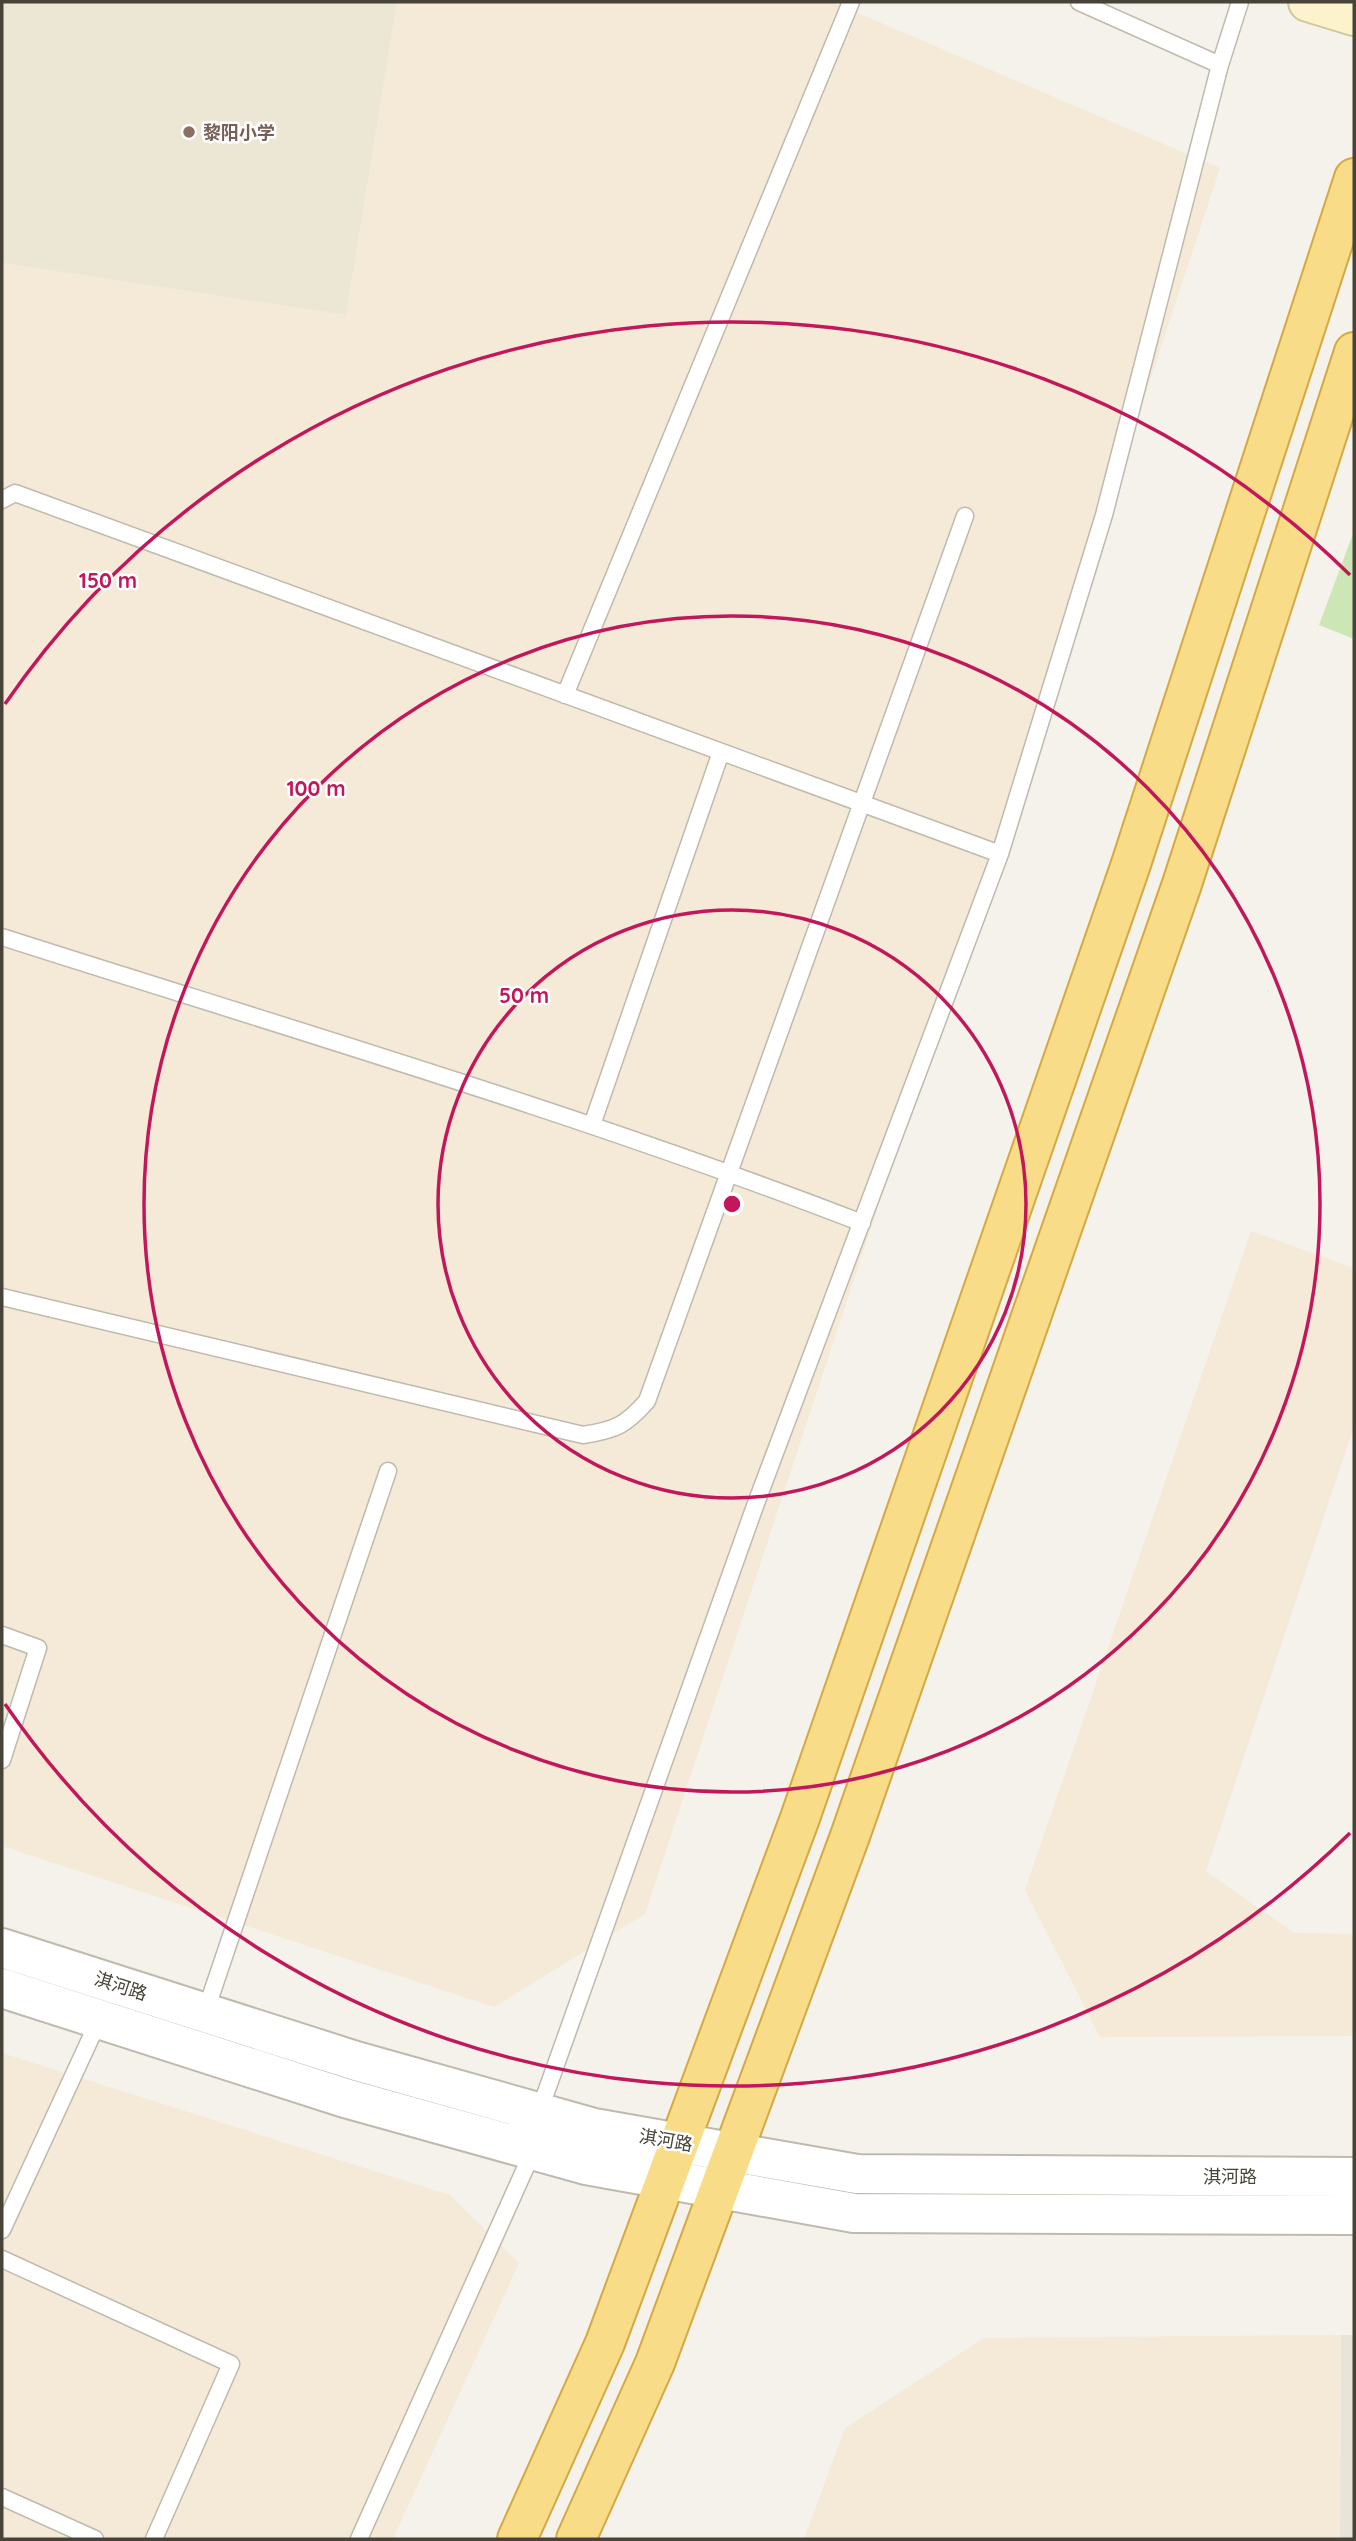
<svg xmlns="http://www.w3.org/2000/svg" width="1356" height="2541" font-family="Quicksand,'Noto Sans SC',sans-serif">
	<rect width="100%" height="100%" fill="#f4f2ea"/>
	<path fill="#e8e4d8" d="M1341 2335H1354V2539H1340Z"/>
	<path fill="#f4ead7" d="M397 2H832L1220 168 645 1914 494 2007 2 1846V263L346 315Z
		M1251 1231 1354 1268V1426L1206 1871 1294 1933 1354 1934V2036L1100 2037 1025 1890Z
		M2 2053 450 2195 519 2263 393 2539H2Z
		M1341 2335 1340 2539H804L845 2428 984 2338Z"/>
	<path fill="#ece7d5" d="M2 2H397L346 315 2 263Z"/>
	<path fill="#cde6b5" d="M1354 531V639L1319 625Z"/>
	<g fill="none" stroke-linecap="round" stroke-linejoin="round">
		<defs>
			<path id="service" d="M1079 2 1220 65
				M2 500 15 493 1000 854
				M565 695 851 2
				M2 937C290 1029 580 1114 862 1223
				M592 1125 721 752
				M2 1297 583 1435C616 1430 626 1425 647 1401L965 516
				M2 1635 38 1648 2 1760
				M205 2013 388 1471
				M539 2112 755 1506 1000 854 1104 515 1220 65 1240 2
				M2 2230 99 2020
				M2 2259 231 2364 154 2539
				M2 2497 95 2539
				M359 2539 533 2151"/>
			<path id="tertiary" d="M2 1948 356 2061 594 2128 857 2174 1354 2177
				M2 1988 345 2098 586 2165 854 2213 1354 2215"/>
			<path id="secondary" d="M1308 2 1354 16"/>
			<path id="trunk" d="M517 2539 605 2343 800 1818 1130 867 1354 178
				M576 2539 655 2363 850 1836 1182 884 1354 352"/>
		</defs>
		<use href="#service" stroke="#bfbaad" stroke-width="19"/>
		<use href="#tertiary" stroke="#bfbaad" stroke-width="42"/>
		<use href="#secondary" stroke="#d1c79c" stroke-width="42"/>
		<use href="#trunk" stroke="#d5a942" stroke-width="42"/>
		<use href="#service" stroke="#fff" stroke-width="16"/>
		<use href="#tertiary" stroke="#fff" stroke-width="38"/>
		<use href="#secondary" stroke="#fcf3cc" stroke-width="38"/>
		<use href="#trunk" stroke="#f8dc88" stroke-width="38"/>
	</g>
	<g fill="none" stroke="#c2185b" stroke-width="3.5">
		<circle cx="732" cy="1204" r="294"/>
		<circle cx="732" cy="1204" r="588"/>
		<path d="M1350 1833A882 882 0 0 1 5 1704M5 704A882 882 0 0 1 1350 575"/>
	</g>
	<circle fill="#8d6e63" stroke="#fff" stroke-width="2.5" cx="189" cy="132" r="7"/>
	<g text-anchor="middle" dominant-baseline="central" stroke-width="5" stroke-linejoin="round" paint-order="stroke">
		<g font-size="18" font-weight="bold" fill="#785e54" stroke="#fff" text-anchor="start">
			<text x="203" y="132">黎阳小学</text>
		</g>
		<g font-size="18" fill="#484338" stroke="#fff">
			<text transform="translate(121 1986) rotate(18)">淇河路</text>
			<text transform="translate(666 2140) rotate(10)">淇河路</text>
			<text x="1230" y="2176">淇河路</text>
		</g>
	</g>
	<circle cx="732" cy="1204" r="10" fill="#c2185b" stroke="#fff" stroke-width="3.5"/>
	<g font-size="21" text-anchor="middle" font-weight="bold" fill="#c2185b" stroke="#fff" stroke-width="5" stroke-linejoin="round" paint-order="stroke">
		<text x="108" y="588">150 m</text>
		<text x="316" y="796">100 m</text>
		<text x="524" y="1003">50 m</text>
	</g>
	<rect width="1356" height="2541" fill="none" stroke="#484338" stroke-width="7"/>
</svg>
